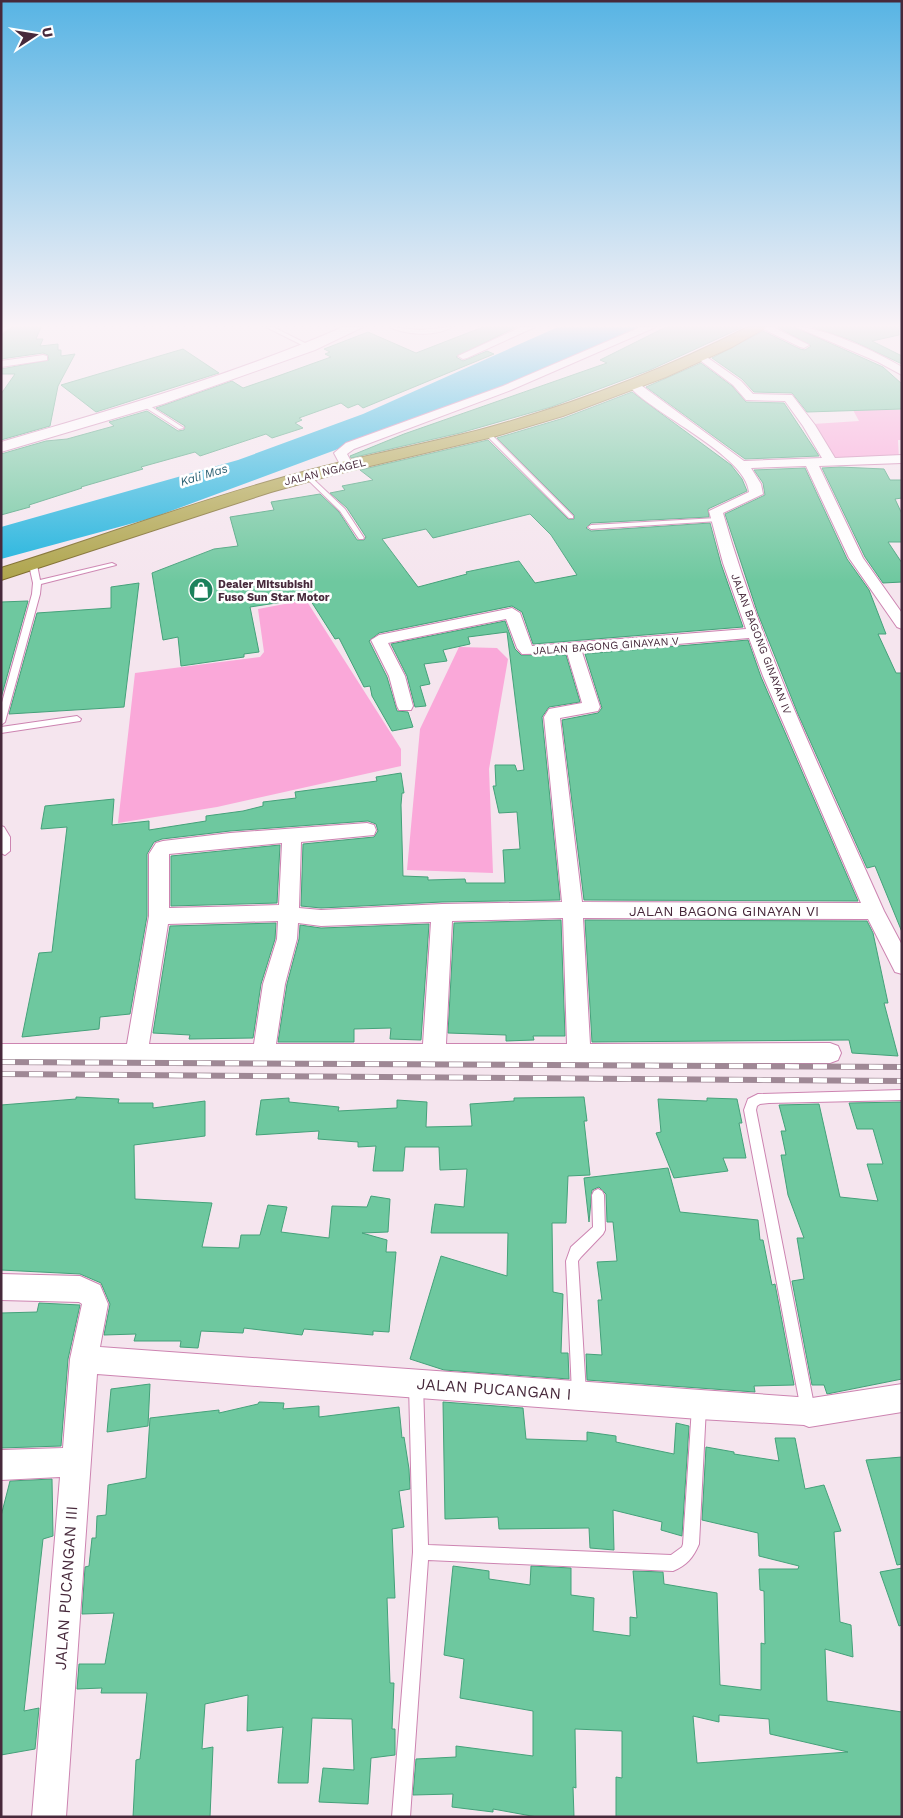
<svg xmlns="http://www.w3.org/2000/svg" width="903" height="1818" font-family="'Work Sans',sans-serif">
	<rect width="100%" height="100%" fill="#f5e5ee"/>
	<path fill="#faa8d9" d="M853 410H902V440H898L899 459H834L813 424 859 421Z
		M306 600 401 749V766L217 807 118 823 135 673 260 657 264 652 258 609Z
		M459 647 497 648 508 659 489 769 493 873 407 870 420 729Z"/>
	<path fill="#1eb3dd" d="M558 327H643L580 356 443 410 152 518 1 559V527L238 460 363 414Z"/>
	<path fill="#6ec89f" stroke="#45a17a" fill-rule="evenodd" d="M12 327H41L36 339H43L40 346 58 344V350H61V356L75 354 58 386 50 426 1 440V394L15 374H1V369L49 360 48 355 43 353 1 359V336Z
		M483 327H516L456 357 463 361 487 351 494 354 363 408 358 404 348 408 341 403 299 418 302 420 295 423 303 428 272 438 266 434 200 456 195 452 141 467 143 469 81 487 82 488 29 505 30 507 1 515V454L46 441 67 439 114 426 109 422 147 411 178 431 184 430 185 426 156 408 232 381 243 388 278 376 331 357 325 354 330 352 324 349 368 332 416 353Z
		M666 327H743L650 370 551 407 460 433 351 458 350 456 404 434 607 363 600 360Z
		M778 327H794L883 367 902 384V409L807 412 792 393 754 392 742 379 712 358 763 331 800 349 805 350 811 346Z
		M812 327H898L899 335 872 341 902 356V364L851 340Z
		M183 349 219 373 96 412 61 385Z
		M701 363 732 386 746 402 784 403 819 456 745 459 646 387Z
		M632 392 731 465 742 479 747 491 708 509 709 517 591 523 586 528 591 531 710 523 721 564 743 627 533 644 522 612 512 606 379 633 369 641 387 677 397 711 408 712 413 727 392 731 372 696 370 686 364 687 339 638 335 639 309 598 250 607 259 652 244 654V657L181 666 178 637 163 640 152 573 214 549 238 546 230 517 274 510 271 502 320 494 339 512 357 540H364L366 537 347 508 330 493 345 490 342 486 373 480 360 470 488 440 568 519H574V515L497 438 564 418ZM530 514 551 535 577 575 535 583 519 561 466 572 467 574 418 587 382 539 426 529 433 538Z
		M840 467 884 469 890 480H902V498L895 499 902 514V542H888L902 563V582L883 583 865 557 822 468Z
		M805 468 847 559 869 590 886 634H878L896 673H902V932L875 866 867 868 798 714 758 614 725 514 765 495 763 483 754 470Z
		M139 583 124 707 9 714 37 613 111 608V587Z
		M28 601 1 698V602Z
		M505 621 515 649 521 655H566L580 702 549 707 542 717 560 900 442 902 321 908 301 906 303 844 374 837 378 831 376 824 368 821 230 831 162 839 154 842 147 854V916L130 1014 100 1017 99 1029 22 1037 39 953 52 952 67 827 41 829 45 806 114 799 112 825 149 821V830L206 821V816L243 811 263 806V802L296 798 295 792 377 781 376 777 401 773 404 793H402L401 805 403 876 428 877V880L465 879 466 883H505L503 850 520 849 517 812 499 813 493 786H496L495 765H515L517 771 524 770 507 632 468 637 470 644 443 650 447 661 424 664 430 684 420 686 426 706 415 707 407 676 391 644Z
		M748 640 761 677 858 901 584 900 562 720 598 713 602 708 585 654Z
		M280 845 277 903 171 906V856Z
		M561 920 565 1036H533L534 1040 506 1041V1035L448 1033 454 923Z
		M585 920 867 921 873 933 888 1003H884L898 1056 852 1053 849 1040 592 1042Z
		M276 923 275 939 261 984 253 1038 189 1039 190 1035 153 1033 170 926Z
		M429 924 421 1040 390 1039 391 1028 354 1029V1042H278L287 984 299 939 300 925 321 928Z
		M76 1097 119 1099 118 1103H153V1108L205 1101V1136L134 1145 135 1199 212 1203 202 1247 239 1248 241 1235H260L268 1205 287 1207 281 1232 329 1238 332 1206 367 1207 371 1196 390 1199 388 1232 362 1233 387 1240 386 1252H396L389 1332 373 1331V1335L304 1329 302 1335 244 1328 243 1333 201 1331 198 1348 180 1347 181 1341H134L136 1334 104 1335 110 1304 101 1283 80 1274 1 1270V1105L76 1099Z
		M584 1097 587 1121H584L590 1175 568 1176 566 1223H552L553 1292 563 1294 561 1353H568L569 1379 444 1370 410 1359 441 1256 507 1276 508 1233H431L435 1204 464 1207 467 1169 440 1170 439 1147H405L403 1171H373L376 1146 358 1147V1142L318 1139 319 1131 256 1135 261 1100 289 1098V1102L339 1107 338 1111 397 1108V1100L427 1102 426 1127 472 1126 470 1104 514 1101V1098Z
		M707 1098 737 1099 742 1123H739L746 1158H723L728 1171 674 1178 656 1133 661 1132 658 1099 707 1101Z
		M902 1102V1379L827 1394 824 1385H812L792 1281 804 1279 797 1238H804L788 1195 781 1155H786L781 1131H786L779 1105 819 1104 840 1197 878 1201 867 1164H883L873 1129H857L849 1103Z
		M668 1168 680 1212 758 1220 760 1240H763L772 1285 775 1284 794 1385 754 1386 755 1392 587 1380 586 1354 602 1355 598 1300H602L597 1262 617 1261 613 1222H607L606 1194 599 1187 592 1190 589 1222 584 1178Z
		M39 1303 80 1305 68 1359 61 1446 1 1448V1313L37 1312Z
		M150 1384 148 1426 107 1432 111 1389Z
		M259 1402 284 1403 283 1409 319 1406V1417L399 1407 402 1438 404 1437 409 1469 410 1489 399 1491 404 1527 392 1529 395 1598H387L390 1683H394L392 1729H395V1755L371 1758 368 1804 319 1802 323 1768 354 1770 352 1719 312 1718 308 1783H278L283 1727 247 1731 248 1695 205 1704 202 1749 213 1747 210 1817H133L136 1760 140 1759 147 1693H101L102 1688 77 1689 79 1664H105L114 1613 82 1614 85 1567 89 1566 92 1538H96L97 1516 106 1515 108 1485 146 1478 150 1418 219 1410V1413L258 1404Z
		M443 1402 523 1408 526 1439 587 1441V1432L616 1436V1442L674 1454 676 1423 689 1426 682 1536 661 1530 662 1522 613 1510 614 1550 590 1548 589 1528 499 1529 498 1517 445 1519Z
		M775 1438H795L805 1489 824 1485 841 1531 834 1532 840 1622 851 1625 853 1657 825 1649 827 1701 902 1712V1817H616V1777L622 1778V1731L575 1729 576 1788 573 1787 574 1817H537L493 1809V1812L452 1807 453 1794 413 1795 416 1759 456 1757V1746L533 1756V1711L460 1698 464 1659 444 1655 453 1566 489 1571V1579L530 1585 531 1566 571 1568V1595L594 1598 593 1631 630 1636V1617L637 1618 633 1571 663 1572 664 1584 717 1593 720 1685 761 1690V1643L765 1644 764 1591 760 1590 759 1569H798L799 1566 759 1556 758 1533 702 1520 706 1447 734 1452V1454L779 1461ZM719 1715 769 1719 770 1734 848 1752 697 1763 693 1716 719 1722Z
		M902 1457V1564L897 1565 866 1460Z
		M52 1479 53 1536 43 1539 24 1711 39 1708 35 1749 1 1755V1516L10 1481Z
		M902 1568V1625L899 1626 880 1572Z"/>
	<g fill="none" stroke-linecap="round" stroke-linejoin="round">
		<defs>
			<path id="service" d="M266 327H273L313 347 308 348Z
				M389 327 420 330 452 327C435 337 407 335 389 327Z
				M143 404H147L184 428 179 429 143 406Z
				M485 432H489L573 516V518H569L485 434Z
				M305 475H309L345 509 364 538 363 539H359L340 511 305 477Z
				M717 518 720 520 719 521 591 529 588 527 591 525Z
				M30 563 37 565 40 580 112 563 116 565 41 584 40 594 5 722 1 725V706L32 594 33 583 29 565Z
				M77 716 81 719 80 721 1 733V727Z
				M1 826 4 827 10 837V851L5 855 1 853Z
				M902 1090V1100L769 1103 760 1104 757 1106 756 1110 815 1410 813 1415 808 1417 803 1415 801 1410 744 1110 748 1099 758 1094Z
				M598 1189 602 1191 604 1195 605 1230 603 1234 581 1257 578 1261 586 1393 584 1398 579 1400 574 1398 572 1393 566 1261 571 1247 593 1227 592 1195 594 1191Z
				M416 1377 421 1379 423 1384 428 1545 671 1555 682 1547 683 1544 692 1407 694 1402 699 1400 704 1402 706 1407 699 1544C693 1558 687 1565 673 1571L428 1560 410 1817H392L413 1552 409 1384 411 1379Z"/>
			<path id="minor" d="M1 327H10L1 334Z
				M521 327H535L467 358 463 359 458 356Z
				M641 327H656L511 390 354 449 347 454 354 467 353 470H343L334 453 346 443 503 386Z
				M759 327H773L809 345 804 348 800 347Z
				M796 327C824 327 877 352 902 367V375L878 362Z
				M701 353 741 381 753 394 792 395 815 425 835 458 902 455V463L819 466 863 558 902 613V629L897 627 849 558 806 466 751 468 761 484 763 494 723 513C762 651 826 780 884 911L902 945V974L895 972 868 919 583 918 590 1044 830 1043 838 1046 841 1053 838 1060 830 1063 1 1064V1044H127L149 916V854L156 843 163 841 230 833 367 823 374 825 376 830 374 835 301 842 299 908 321 910 442 904 562 902 544 717 549 709 582 703 567 653 522 654 517 648 506 619 388 643 405 676 413 706 411 710H399L397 706 389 676 371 640 379 635 512 608 520 613 532 646 746 629 723 563 709 511 749 492C746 455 652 414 628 385L634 382 638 383 744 461 822 458 803 426 785 401 746 400 733 385 697 358V354ZM749 638 763 676 861 903 582 902 560 718 598 711 600 707 582 652ZM282 843 279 905 169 908V854ZM563 918 567 1044H446L452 921ZM278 921 277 939 263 984 254 1044H149L168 924ZM431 922 423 1044H276L285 984 297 939 298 923 321 926Z
				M43 355 47 356V360L1 367V361Z
				M1 1274 80 1276 100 1285 108 1304 100 1347 812 1398 902 1384V1412L809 1427 804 1425 699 1419 97 1374 66 1817H32L60 1477 1 1480V1450L63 1448 70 1359 82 1304 79 1302 1 1300Z"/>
			<path id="secondary" d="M343 327H363L315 350 163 404 1 452V442C117 408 233 375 343 327Z"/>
			<path id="trunk" d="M748 327H767L732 347 666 377 563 416 493 437 332 475 271 492 1 580V568C101 537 198 500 299 473 360 456 422 445 483 429 575 404 663 370 748 327Z"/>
		</defs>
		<use href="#service" stroke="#cd84b1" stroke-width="2"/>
		<use href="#minor" stroke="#cd84b1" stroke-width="2"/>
		<use href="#secondary" stroke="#cd84b1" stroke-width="2"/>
		<use href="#trunk" stroke="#7c6a28" stroke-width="2"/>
		<use href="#service" fill="#fff" fill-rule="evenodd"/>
		<use href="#minor" fill="#fff" fill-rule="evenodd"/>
		<use href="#secondary" fill="#fff" fill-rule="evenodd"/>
		<use href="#trunk" fill="#aea44b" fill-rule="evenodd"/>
		<defs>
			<path id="rail" d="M1 1062 902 1067
				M1 1074 902 1081"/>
		</defs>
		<use href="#rail" stroke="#9f8895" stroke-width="6"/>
		<use href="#rail" stroke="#fff" stroke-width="4.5" stroke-dasharray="14" stroke-linecap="butt"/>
	</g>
	<linearGradient id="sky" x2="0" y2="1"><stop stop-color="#57b4e4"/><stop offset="0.56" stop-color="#faf3f7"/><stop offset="1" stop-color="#faf3f7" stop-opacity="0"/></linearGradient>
	<rect width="903" height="582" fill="url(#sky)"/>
	<defs>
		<symbol id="shop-disc" viewBox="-11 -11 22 22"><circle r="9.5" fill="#1c825c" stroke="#fff"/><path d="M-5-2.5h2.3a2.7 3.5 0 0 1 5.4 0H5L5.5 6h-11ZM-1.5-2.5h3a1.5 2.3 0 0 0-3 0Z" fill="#fff"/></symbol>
	</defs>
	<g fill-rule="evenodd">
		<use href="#shop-disc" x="187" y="576" width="28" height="28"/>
	</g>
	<g text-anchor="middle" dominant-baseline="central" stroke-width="5" stroke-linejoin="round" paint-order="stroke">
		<g font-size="11" fill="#47293b" stroke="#fff">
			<text transform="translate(325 472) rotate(-14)">JALAN NGAGEL</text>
			<text transform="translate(761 644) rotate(69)">JALAN BAGONG GINAYAN IV</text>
			<text transform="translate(606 646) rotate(-4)">JALAN BAGONG GINAYAN V</text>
		</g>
		<g font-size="11" font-weight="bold" fill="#47293b" stroke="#fff" text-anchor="start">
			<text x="218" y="584">Dealer Mitsubishi<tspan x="218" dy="13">Fuso Sun Star Motor</tspan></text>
		</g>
		<g font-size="12" font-style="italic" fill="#2a5f71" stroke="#fff">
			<text transform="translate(204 475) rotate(-17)">Kali Mas</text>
		</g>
		<g font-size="14" fill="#47293b" stroke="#fff">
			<text x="724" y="911">JALAN BAGONG GINAYAN VI</text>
		</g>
		<g font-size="16" fill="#47293b" stroke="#fff">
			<text transform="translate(494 1389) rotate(4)">JALAN PUCANGAN I</text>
			<text transform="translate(66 1588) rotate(-86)">JALAN PUCANGAN III</text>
		</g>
	</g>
	<rect width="903" height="1818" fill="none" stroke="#47293b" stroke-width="5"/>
	<g transform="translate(35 35) rotate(78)" stroke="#ffffff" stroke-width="4" paint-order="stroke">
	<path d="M0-4L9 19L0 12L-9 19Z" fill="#47293b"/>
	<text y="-8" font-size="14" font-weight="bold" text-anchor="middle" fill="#47293b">U</text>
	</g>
</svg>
